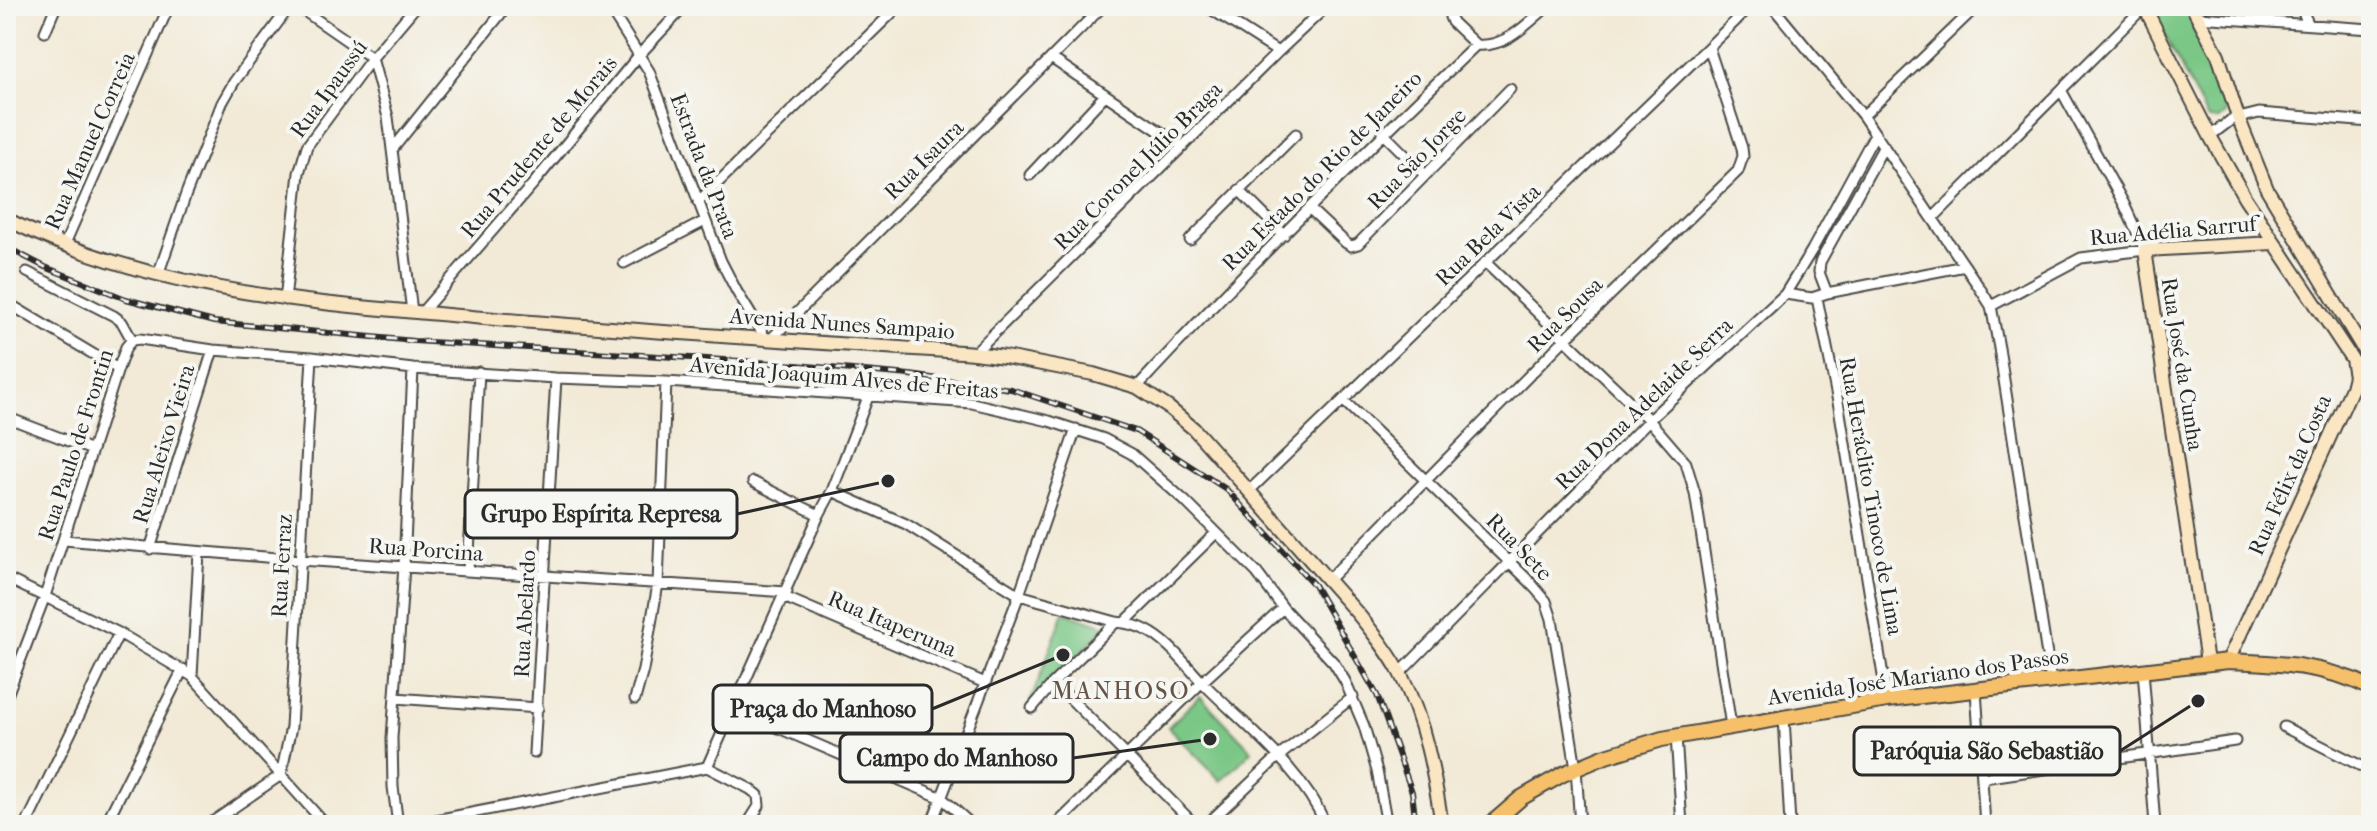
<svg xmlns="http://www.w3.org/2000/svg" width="2377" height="831" font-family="'IM FELL French Canon',serif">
	<rect width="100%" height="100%" fill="#f6f6f2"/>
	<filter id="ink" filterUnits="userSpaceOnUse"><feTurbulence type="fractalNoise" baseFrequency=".0125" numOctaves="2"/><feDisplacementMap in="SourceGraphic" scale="16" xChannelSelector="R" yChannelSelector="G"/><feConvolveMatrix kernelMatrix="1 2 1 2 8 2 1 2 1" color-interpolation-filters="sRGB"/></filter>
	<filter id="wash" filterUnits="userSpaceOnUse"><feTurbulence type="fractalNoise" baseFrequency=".006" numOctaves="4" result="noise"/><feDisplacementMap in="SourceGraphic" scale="32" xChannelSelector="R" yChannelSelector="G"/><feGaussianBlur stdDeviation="1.8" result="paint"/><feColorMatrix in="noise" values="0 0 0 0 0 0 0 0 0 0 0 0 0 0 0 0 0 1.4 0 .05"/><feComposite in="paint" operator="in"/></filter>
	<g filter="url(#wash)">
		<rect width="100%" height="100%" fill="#f2ead7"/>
		<path fill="#7ac786" stroke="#527958" stroke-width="2" d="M2150 6H2186L2216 66 2229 108C2225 118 2217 122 2207 118Z
			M1064 612 1106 626 1028 708Z
			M1200 696 1252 751 1221 781 1168 727Z"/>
	</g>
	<g filter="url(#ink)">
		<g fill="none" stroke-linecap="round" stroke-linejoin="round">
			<defs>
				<path id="street" d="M297 6 372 58 388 117 412 312
					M608 6 649 71 721 261 737 292 766 339
					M1206 6 1278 52
					M1453 6 1450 17 1452 22 1476 45
					M1772 6 1863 116 1979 287 1991 306 1999 348 2051 681
					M2300 6 2308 23
					M2198 17 2371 29
					M45 32 56 6
					M1051 58 1183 147
					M1863 116 1977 6
					M1383 133 1425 175
					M2210 136 2231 120 2259 113 2371 122
					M392 150 507 6
					M1030 175 1105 95
					M1239 190 1284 235
					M698 202 899 6
					M1310 209 1346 243 1351 246 1358 244 1510 89
					M1933 218 2144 7
					M1190 240 1296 134
					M64 246 169 6
					M1485 262 1649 420 1686 463 1695 493 1731 726
					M624 263 705 221
					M27 272 114 316 122 322 132 340
					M158 275 186 194 222 103 234 82 290 6
					M1827 293 1819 272 1820 262 1884 146
					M1785 294 1812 298 1827 293 1965 266
					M1817 298 1839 407 1887 700
					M285 300 299 173 307 146 372 58 416 6
					M6 302 118 369
					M1991 306 2081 258 2145 250 2124 204 2061 90
					M422 312 533 184 640 54 685 6
					M771 339 1103 6
					M132 340 140 339 213 350 312 357 413 369 556 378 666 382 972 403 1049 421 1104 439 1132 454 1185 501 1257 573 1283 608 1334 663 1345 681 1364 726 1377 771 1387 825
					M974 353 1278 52 1327 6
					M1137 387C1246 269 1360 156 1476 45 1506 48 1527 24 1548 6
					M1344 401 1529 581 1546 601 1552 619 1576 768 1580 825
					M6 417 92 450
					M753 482 819 515
					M1250 490 1751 6
					M832 491 906 524 1019 595 1116 622C1127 623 1136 625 1146 630 1170 642 1186 666 1205 685 1248 728 1301 768 1326 825
					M64 540 300 560 787 592
					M150 549 213 350
					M468 571 479 372
					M6 578 119 633 192 676 326 825
					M1328 580 1566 338 1738 171 1743 156 1742 148 1709 48
					M784 597 985 683
					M1124 623 1216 533
					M2143 670 2155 825
					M1400 673 1649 420 1785 294 1812 250 1875 134
					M192 676 199 553
					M1054 682 1195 825
					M1976 690 1985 825
					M6 698 45 596 118 369 126 347 132 340
					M395 698 538 708
					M635 699 643 670 658 584 666 382
					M732 708 942 798 972 825
					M1032 708 1054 682 1116 622
					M1784 717 1790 825
					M2284 727 2371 771
					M1676 736 1682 825
					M534 753 556 378
					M707 767 819 515 832 491 868 397
					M707 767 750 789 758 795 759 806 747 825
					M1983 778 2235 741
					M26 825 119 633
					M105 825 183 669
					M208 825 281 775 291 727 312 357
					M398 825 393 787 392 738 404 566 413 369
					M410 825 707 767
					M931 825 1019 595 1076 429
					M1056 825 1202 682 1283 608
					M1206 825 1278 757 1353 697"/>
				<path id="secondary" d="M2144 6 2210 136 2245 198 2352 359 2355 376 2352 388 2228 661
					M2192 6 2218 55 2238 117 2267 189 2371 362
					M6 219C159 295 317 303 484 318 647 332 810 342 974 353L1005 357 1093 374 1137 387 1169 408 1194 429 1358 614C1373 633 1390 653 1401 675 1425 722 1434 773 1442 825
					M2207 662 2145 250 2274 243"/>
				<path id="primary" d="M1490 825 1521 798 1563 774 1606 756 1662 739 1887 700 2228 661C2278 663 2326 665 2371 688"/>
			</defs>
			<use href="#street" stroke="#494845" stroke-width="13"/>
			<use href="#secondary" stroke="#494845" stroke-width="16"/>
			<use href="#primary" stroke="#494845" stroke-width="18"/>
			<use href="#street" stroke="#fff" stroke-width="9"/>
			<use href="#secondary" stroke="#fbe6c4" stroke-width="12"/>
			<use href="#primary" stroke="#f6c06b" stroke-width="14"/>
			<defs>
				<path id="rail" d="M6 247 45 267 126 299 214 322 414 341 773 363 910 375 1011 389 1136 431 1226 489 1314 585 1377 695 1412 792 1416 825"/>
			</defs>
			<use href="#rail" stroke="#2b2b2b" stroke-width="6"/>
			<use href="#rail" stroke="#f6f6f2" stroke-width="3" stroke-dasharray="9" stroke-linecap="butt"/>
		</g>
	</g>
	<g text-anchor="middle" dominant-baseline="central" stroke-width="8" stroke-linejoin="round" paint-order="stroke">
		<g font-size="22" fill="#2b2b2b" stroke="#f6f6f2">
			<text transform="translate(329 89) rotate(-54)">Rua Ipaussú</text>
			<text transform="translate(90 141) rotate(-66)">Rua Manuel Correia</text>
			<text transform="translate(539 147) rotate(-50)">Rua Prudente de Morais</text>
			<text transform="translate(1417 159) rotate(-46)">Rua São Jorge</text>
			<text transform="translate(924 160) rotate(-45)">Rua Isaura</text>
			<text transform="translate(704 166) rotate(69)">Estrada da Prata</text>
			<text transform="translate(1138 166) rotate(-45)">Rua Coronel Júlio Braga</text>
			<text transform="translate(1322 171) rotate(-45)">Rua Estado do Rio de Janeiro</text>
			<text transform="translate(2173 231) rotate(-5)">Rua Adélia Sarruf</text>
			<text transform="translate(1488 235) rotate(-44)">Rua Bela Vista</text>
			<text transform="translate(1565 315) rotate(-45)">Rua Sousa</text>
			<text transform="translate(842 324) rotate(4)">Avenida Nunes Sampaio</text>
			<text transform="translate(2182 364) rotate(81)">Rua José da Cunha</text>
			<text transform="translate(844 378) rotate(5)">Avenida Joaquim Alves de Freitas</text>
			<text transform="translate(1644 404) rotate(-44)">Rua Dona Adelaide Serra</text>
			<text transform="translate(164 444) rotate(-73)">Rua Aleixo Vieira</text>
			<text transform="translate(76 445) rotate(-72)">Rua Paulo de Frontin</text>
			<text transform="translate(2290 475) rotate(-66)">Rua Félix da Costa</text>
			<text transform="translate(1871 496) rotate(80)">Rua Heráclito Tinoco de Lima</text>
			<text transform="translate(1519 547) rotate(46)">Rua Sete</text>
			<text transform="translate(426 550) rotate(4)">Rua Porcina</text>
			<text transform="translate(282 566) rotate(-87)">Rua Ferraz</text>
			<text transform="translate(525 614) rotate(-87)">Rua Abelardo</text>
			<text transform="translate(892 624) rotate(23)">Rua Itaperuna</text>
			<text transform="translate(1918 677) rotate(-8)">Avenida José Mariano dos Passos</text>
		</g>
		<g font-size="24" letter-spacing="2" fill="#665448" stroke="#f6f6f2">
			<text x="1121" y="691">MANHOSO</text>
		</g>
	</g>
	<path fill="none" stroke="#2b2b2b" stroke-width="3" d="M888 481L737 514M1063 655L932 709M2198 701L2120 751M1210 739L1073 758"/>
	<g fill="#2b2b2b" stroke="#f6f6f2" stroke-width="3">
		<circle cx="888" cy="481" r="8"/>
		<circle cx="1063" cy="655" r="8"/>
		<circle cx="2198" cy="701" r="8"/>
		<circle cx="1210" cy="739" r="8"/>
	</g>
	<g fill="#f6f6f2" stroke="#2b2b2b" stroke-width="3">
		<rect x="465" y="490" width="272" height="48" rx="8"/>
		<rect x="713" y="685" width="219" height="48" rx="8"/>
		<rect x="1854" y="727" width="266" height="48" rx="8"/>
		<rect x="840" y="734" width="233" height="48" rx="8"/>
	</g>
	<g font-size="24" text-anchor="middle" font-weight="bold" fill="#2b2b2b">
		<text x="601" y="522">Grupo Espírita Represa</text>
		<text x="823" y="717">Praça do Manhoso</text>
		<text x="1987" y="759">Paróquia São Sebastião</text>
		<text x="957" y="766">Campo do Manhoso</text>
	</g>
	<rect width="2377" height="831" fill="none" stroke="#f6f6f2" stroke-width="32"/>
</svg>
